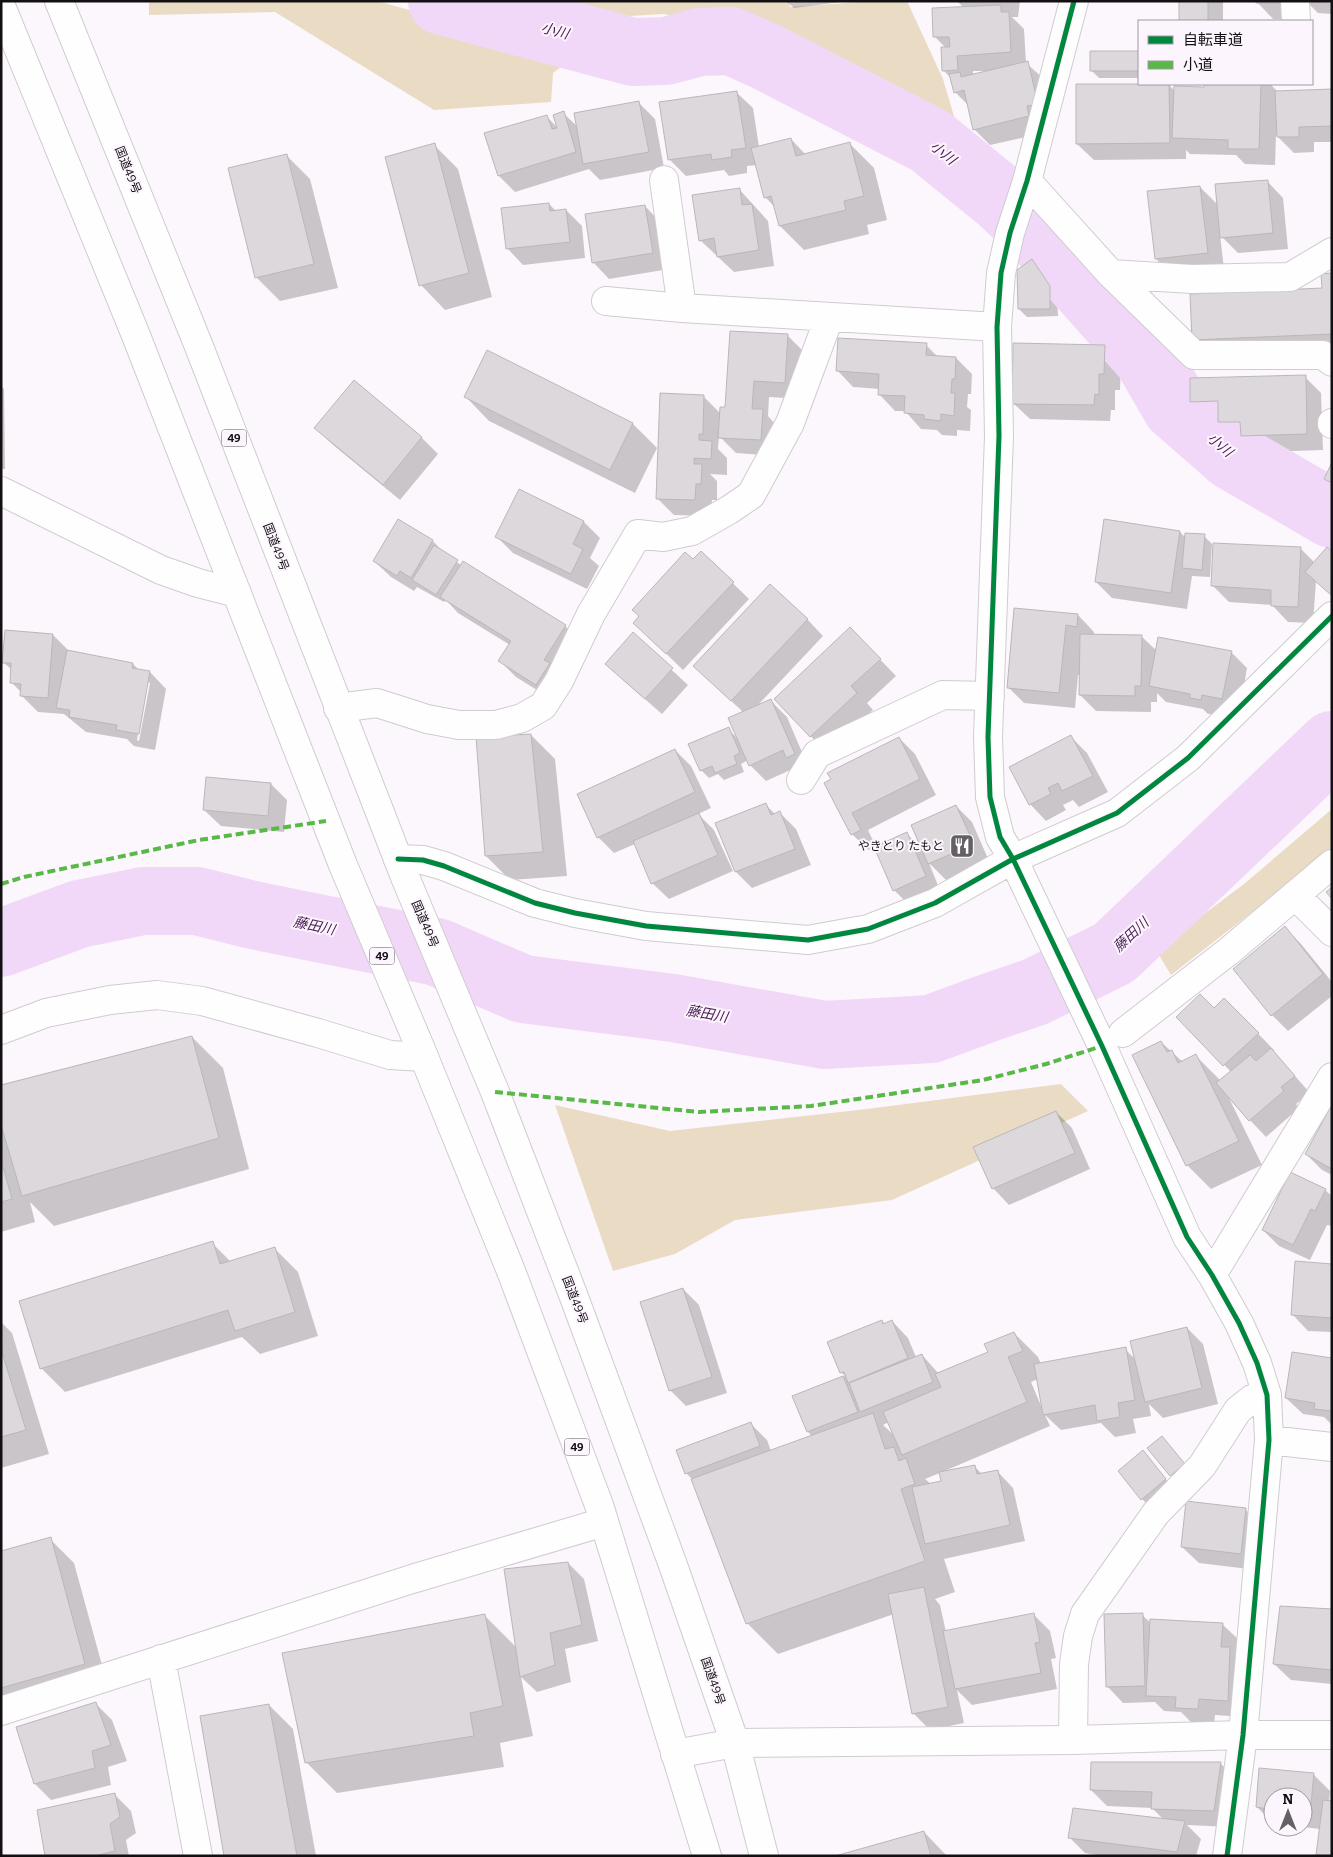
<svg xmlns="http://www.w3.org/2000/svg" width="1333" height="1857" font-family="Bitter,'Noto Sans JP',serif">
	<rect width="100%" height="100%" fill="#fcf7fc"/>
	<path fill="#eadbc4" d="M149 1H377L576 56 553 73 551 102 434 110 275 12 149 15Z
		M555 1H789L790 7 874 1H907L943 79 961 140 878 82 819 64 728 29 664 14 613 17 558 8Z
		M1332 809V850L1171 975 1156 950 1244 884Z
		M1061 1084 1088 1111 892 1200 735 1220 675 1254 613 1271 555 1105 670 1131 867 1109Z"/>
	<path fill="#0003" fill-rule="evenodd" d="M786 1H848L794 8Z
		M957 1H1020L1018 17H1012L1024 29 1026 63 1044 79V133L990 145 974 129 969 106 955 92 952 79 944 71 946 48 935 37 964 8ZM973 71H988V72L973 75Z
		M1180 1H1223V21H1181Z
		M1299 1 1298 19H1273L1257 2Z
		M1306 1H1332V14L1318 13Z
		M1091 52H1139V78H1099L1091 70Z
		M1206 84H1270L1278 92 1332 90V142H1314V152L1294 153 1276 135 1275 165 1245 164 1236 155 1190 154 1186 150V159L1094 160 1077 144 1169 85 1175 91 1206 88Z
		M736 92 753 108 759 147 791 139 806 155 850 144 874 168 887 220 867 225 869 234 804 250 780 226 775 207 765 197 757 165 747 166V173L729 176 724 170 686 176 670 160 661 103Z
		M639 103 655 119 664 168 600 180 589 169 515 192 499 176 546 116 558 128 563 113 578 127Z
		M434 145 458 169 492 297 445 310 421 285Z
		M286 155 310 179 338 288 280 301 256 277Z
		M1267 181 1283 198 1288 249 1238 253 1220 235 1224 269 1172 275 1156 259 1200 187 1219 206Z
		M739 189 768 221 774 266 734 272 700 240Z
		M549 204 556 211 566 210 582 226 585 258 523 265 507 248Z
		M645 206 661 223 669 269 609 279 593 262Z
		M1032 261 1040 269 1057 295 1058 316 1027 317 1019 309Z
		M1332 274V358L1217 363 1193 339 1323 289Z
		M787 335 803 351 801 399 769 397 768 416 778 427 776 456 736 453 719 436 718 449 727 458V475L710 474 717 481V500H712L711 516 674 515 658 499 703 396 721 414Z
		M926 345 938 357 956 358 972 374 971 394H968L967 407 971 410 970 431 957 430V436L942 435 937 430 921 429 905 411H895L879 394 880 389 853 387 837 370Z
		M1104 346 1121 362 1120 390H1115V410H1111L1110 421 1030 419 1013 403Z
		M487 352 633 424 657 448 635 493 489 421 465 396Z
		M1305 377 1321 393 1323 450 1258 452 1244 438H1236L1220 422V417L1208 418 1192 401Z
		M354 382 422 438 438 454 400 500 332 444 316 428Z
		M1 386 4 389 5 469H1Z
		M520 491 584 522 600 538 590 558 599 566 587 589 513 553 497 537Z
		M399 521 433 541 445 554 461 565 565 626 582 642 553 700 516 677 500 661 510 645 458 613 446 600 444 602 417 587 414 591 391 577 374 561Z
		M1180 532 1186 538 1204 536 1212 544 1210 577 1192 576 1187 609 1112 598 1096 582Z
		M1300 548 1315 563 1332 553V595L1316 581 1313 623 1288 622 1272 605 1229 602 1213 586Z
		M701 552 749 599 683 670 651 639 693 561Z
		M1015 609 1078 615 1094 632V635L1141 636 1157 651 1231 652 1247 668 1239 715 1208 714 1203 709 1166 702 1157 693V702H1151V712L1096 711 1080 695V675H1078L1075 708 1024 703 1008 687Z
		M807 619 823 636 756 707 770 700 787 717 810 771 797 767 766 781 750 765 748 760 741 764 744 772 724 780 718 774 709 778 701 770 729 730 739 740 743 712 711 682Z
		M850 628 896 676 867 703 873 710 827 753 775 699Z
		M633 634 688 685 662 714 623 680Z
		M53 635 70 652 133 664 140 671 150 672 166 689 155 750 134 746 127 739 86 732 64 714 38 712 22 696V693L11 682 12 670 3 662ZM147 681 150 683 139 741 137 740Z
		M531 735 555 759 567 876 510 880 486 856Z
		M1070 736 1087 753 1108 792 1079 807 1073 800 1063 805 1066 810 1046 821 1030 804Z
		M899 738 915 754 936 795 868 830 876 847 907 834 923 850 956 806 972 822 989 861 946 880 929 863 941 893 910 906 894 890 875 847 868 850 852 834 825 784Z
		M675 750 691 766 711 808 698 814 714 830 733 871 669 899 652 883 635 844 614 853 598 837Z
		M271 784 287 800 284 832 221 826 204 810Z
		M765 804 776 815 780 813 796 829 811 865 752 888 736 872 717 823Z
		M1285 928 1301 944 1332 982V996L1288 1031 1272 1015Z
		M1214 1009 1241 1016 1274 1050 1273 1051 1310 1093 1296 1104 1299 1108 1266 1137 1229 1098 1262 1165 1211 1189 1187 1165 1161 1042 1183 1062 1196 1056 1220 1080 1231 1072 1178 1017Z
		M192 1037 223 1068 249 1169 54 1226 30 1202 35 1222 1 1232V1086Z
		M1332 1111V1175L1322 1170 1306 1154Z
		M1056 1112 1072 1128 1090 1169 1009 1205 993 1188Z
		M1290 1173 1325 1190 1332 1196V1226L1327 1225 1310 1260 1279 1246 1263 1230Z
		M212 1243 231 1262 274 1248 298 1272 318 1336 260 1354 242 1337 65 1392 41 1368Z
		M1332 1265V1332L1308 1331 1292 1314Z
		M683 1289 699 1305 727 1393 686 1406 670 1390Z
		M882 1321 885 1324 892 1321 908 1338 916 1357 922 1355 939 1374 989 1353 1014 1333 1038 1357 1041 1364 1125 1349 1136 1360 1187 1328 1203 1344 1218 1404 1163 1418 1149 1404 1151 1416 1133 1419 1136 1433 1115 1437 1101 1423 1061 1430 1045 1415 1050 1426 942 1472 974 1466 982 1474 997 1471 1013 1488 1025 1541 944 1559 955 1592 935 1599 940 1605 946 1632 1034 1615 1050 1631 1056 1658 1051 1659 1057 1689 972 1705 957 1690 964 1723 930 1730 914 1714 894 1614 778 1654 747 1623 693 1480 686 1473 751 1424 767 1440 771 1451 812 1436 808 1432 794 1397 845 1376 841 1372ZM1038 1379 1042 1408 1031 1382ZM889 1422 896 1437 883 1425ZM940 1473 942 1482 931 1484 925 1479Z
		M1 1322 12 1333 49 1454 1 1468Z
		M1332 1361V1425L1324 1417 1303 1414 1286 1398Z
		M1162 1438 1192 1473 1179 1483 1149 1448Z
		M1143 1452 1173 1488 1150 1507 1142 1499Z
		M1245 1509 1262 1526 1257 1570 1199 1563 1182 1547Z
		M50 1539 74 1563 108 1687 1 1718V1552Z
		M568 1563 584 1579 598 1641 565 1649 571 1682 537 1692 521 1677 533 1736 500 1743 504 1767 337 1793 306 1762 484 1615 517 1648Z
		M1332 1611V1684L1291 1680 1274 1664Z
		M1142 1615 1151 1623 1222 1624 1239 1640 1243 1717 1215 1715 1214 1725 1193 1724 1181 1712 1164 1711 1155 1702 1123 1703 1107 1686Z
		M96 1704 112 1720 127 1761 108 1767 111 1785 51 1800 35 1784Z
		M269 1705 293 1729 316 1856H225Z
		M1220 1763 1237 1779 1230 1827 1187 1825 1201 1839 1196 1856H1103L1085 1853 1069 1837 1164 1820 1152 1808 1107 1806 1091 1790Z
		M1260 1770 1314 1775 1330 1791 1329 1803 1332 1856 1317 1855 1320 1829 1303 1827V1797H1273V1823L1257 1807Z
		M114 1794 131 1811 136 1833 126 1840 129 1856H46Z
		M924 1832 947 1856H839Z"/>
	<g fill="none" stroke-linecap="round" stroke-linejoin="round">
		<path stroke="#f2d8f8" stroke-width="68" d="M442 1 633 52 666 51 700 42 731 41 767 57 930 141 999 197 1030 226 1147 357 1176 407 1232 456 1332 514
			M1 943 79 914 143 901H197L253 915 437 952 523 989 673 1008 825 1035 931 1029 988 1008 1035 992 1114 953 1332 745"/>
	</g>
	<path fill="#dcd8dc" stroke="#bab7ba" d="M1179 1H1208V21H1179Z
		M1256 1H1283V3H1256Z
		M1001 5V12H1009L1011 52 957 56 958 70 942 71 941 47H950L949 37H933L932 8Z
		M1090 51H1139V71H1090Z
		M1028 61 1038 104 1027 106 1029 116 973 130 964 90 954 93 949 74 960 72 961 77Z
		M1076 84H1169L1170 143 1076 144Z
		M1205 84H1261L1259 149H1228V140L1172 138 1174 86 1204 87Z
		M1332 89V126L1299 127V137H1277L1275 91Z
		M737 91 746 148 731 150 732 157 712 160 711 154 668 160 659 102Z
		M639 101 649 152 583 164 574 113Z
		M564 111 576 152 498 176 484 133 547 115 552 129 557 128 553 115Z
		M791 138 796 156 850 142 864 196 844 201 846 210 779 226 771 196 764 198 751 148Z
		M435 143 469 273 419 286 385 157Z
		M287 154 314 264 255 278 228 168Z
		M1268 180 1273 233 1220 238 1215 184Z
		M1200 186 1208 253 1155 259 1147 191Z
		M740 188 742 205 752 204 759 250 717 257 714 238 699 241 692 195Z
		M549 203 550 211 566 209 570 242 506 249 501 208Z
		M645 205 653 253 592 263 585 214Z
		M1032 259 1050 286V309H1018L1017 270Z
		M1332 273V334L1192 340 1190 294 1322 288 1321 274Z
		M730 331 788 334 785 383 754 381 752 409H763L761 440 718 438 720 407H725Z
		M838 338 927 343 926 355 956 357 955 379H952L951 393H955L954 416 941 414V421L924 419V415L904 413 905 396 878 395 879 374 836 371Z
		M1013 343 1105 345 1104 374H1099V395L1095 394 1094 405 1012 404Z
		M487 350 633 423 610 470 464 397Z
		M1306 375 1307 434 1241 436 1240 422H1218V401L1190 402V378Z
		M354 380 422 437 383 485 314 428Z
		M660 393 704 395 703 434H699V440L712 441 711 459 694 458V464H702L701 484H696L695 500 656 499Z
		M1332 462V483L1324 479Z
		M519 489 584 521 573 544 583 549 571 574 495 537Z
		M398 519 433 540 411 578 400 571 397 576 373 561Z
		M1104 519 1180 531 1171 593 1095 582Z
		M1185 533 1205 534 1202 570 1182 568Z
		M1213 543 1301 547 1298 607 1271 606V590L1211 586Z
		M434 545 458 560 436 595 412 580Z
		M1327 547 1332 551 1331 595 1305 572Z
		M701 551 734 582 666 654 633 623 639 616 632 610 685 552 693 559Z
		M463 561 566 625 544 660 550 663 536 685 498 661 511 641 440 597Z
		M770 584 808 619 731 701 693 666Z
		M1014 608 1078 614 1077 627 1066 625 1059 693 1007 688Z
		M850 627 881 659 851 686 857 693 810 737 774 699Z
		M5 630 53 634 48 698 20 696 21 684 10 683 11 663H2Z
		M633 632 673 668 645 699 605 664Z
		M1080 634 1142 635 1141 686H1135V696L1079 695Z
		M1158 637 1232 651 1222 699 1202 695 1201 700 1190 698V694L1149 686Z
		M67 650 133 663 132 668 150 671 139 734 116 730 117 725 69 717 70 710 56 708Z
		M771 699 795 754 786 758 783 750 749 766 728 718Z
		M729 727 740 753 734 756 737 764 715 773 712 766 700 771 688 744Z
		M531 734 543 852 485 856 476 737Z
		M1071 735 1093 776 1062 791 1058 783 1048 788 1051 794 1029 805 1009 767Z
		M899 737 920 779 852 813 861 830 851 835 824 783 831 779 827 773Z
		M675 749 695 792 597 838 577 794Z
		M206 777 271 783 268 816 203 810Z
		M766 803 771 815 780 811 795 849 735 872 715 823Z
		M956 805 974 844 928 864 911 825Z
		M699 813 718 855 651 884 633 841Z
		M907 832 926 876 893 891 874 847Z
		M1332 887V899L1326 892Z
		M1285 926 1323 974 1271 1016 1233 969Z
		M1200 994 1214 1008 1224 998 1259 1033 1223 1066 1176 1017Z
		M192 1036 219 1138 22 1196 1 1125V1085Z
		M1161 1041 1167 1052 1172 1050 1178 1063 1196 1054 1239 1141 1186 1166 1132 1055Z
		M1271 1048 1295 1076 1281 1087 1284 1091 1249 1121 1216 1083 1250 1055 1256 1061Z
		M1330 1108 1332 1109V1169L1305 1154Z
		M1056 1111 1075 1153 992 1189 973 1147Z
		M1 1160 12 1199 1 1202Z
		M1290 1172 1326 1189 1315 1211 1311 1209 1293 1245 1262 1230Z
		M213 1241 220 1264 275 1247 295 1312 235 1331 228 1310 40 1369 19 1301Z
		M1295 1261 1332 1264V1318L1291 1315Z
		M683 1288 712 1377 669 1391 640 1302Z
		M882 1320 883 1324 892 1320 908 1358 848 1383 844 1372 840 1373 827 1342Z
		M1187 1327 1202 1388 1145 1402 1130 1341Z
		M1014 1332 1023 1351 1008 1357 1027 1402 902 1455 883 1412 941 1387 935 1374 988 1352 984 1344Z
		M1126 1347 1135 1400 1118 1403 1120 1417 1097 1421 1095 1405 1043 1415 1034 1364Z
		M1 1349 26 1430 1 1437Z
		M1292 1352 1332 1358V1411L1314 1409 1315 1403 1285 1398Z
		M922 1354 933 1382 860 1412 849 1383Z
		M843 1376 858 1412 807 1432 792 1396Z
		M873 1413 885 1449 894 1447 899 1461 906 1458 915 1484 901 1489 925 1561 746 1624 691 1479Z
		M751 1422 760 1446 685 1474 676 1450Z
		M1162 1436 1185 1464 1170 1476 1147 1448Z
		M1143 1450 1166 1479 1141 1500 1118 1471Z
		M975 1465 977 1474 998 1470 1010 1525 925 1544 912 1487 941 1481 939 1472Z
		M1186 1501 1246 1508 1241 1554 1181 1547Z
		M51 1537 85 1664 1 1688V1551Z
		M568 1562 582 1625 550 1633 555 1665 520 1677 504 1569Z
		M924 1587 948 1707 912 1714 888 1594Z
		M1280 1606 1332 1609V1670L1273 1664Z
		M1034 1613 1040 1642 1035 1643 1041 1673 955 1689 943 1631Z
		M1143 1613 1145 1686 1106 1687 1104 1614Z
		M485 1614 503 1706 470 1713 474 1736 305 1763 282 1653Z
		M1150 1619 1223 1623 1221 1647H1230L1228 1701 1199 1699 1198 1709 1175 1708 1176 1697 1146 1696Z
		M96 1702 111 1745 92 1751 95 1768 34 1784 16 1727Z
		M269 1704 297 1856H224L200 1716Z
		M1091 1762H1221L1214 1811 1151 1809 1152 1792 1090 1790Z
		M1259 1768 1314 1773 1310 1814 1303 1813V1797H1273V1810L1256 1807Z
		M115 1793 120 1817 110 1824 115 1851 94 1856H45L37 1810Z
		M1323 1800 1332 1801V1856L1316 1855Z
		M1073 1808 1185 1821 1177 1852 1068 1838Z
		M924 1831 931 1856H835Z"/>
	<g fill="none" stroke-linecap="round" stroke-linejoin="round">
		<defs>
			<path id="minor" d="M1074 1 1027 181 1010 233 1001 273 997 327 999 436 988 737 990 797 1000 837 1013 859 1102 1046 1187 1237 1212 1275 1239 1323 1257 1363 1267 1395 1269 1440 1243 1735 1227 1856
				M1295 1 1296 21
				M664 180 682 308 997 327
				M1027 181 1111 274 1194 355H1323L1332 362
				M1111 274 1192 279 1290 277 1332 252
				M606 301 682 308
				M1332 423V424
				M1 491 161 570 198 583 237 593
				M338 708 377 703 427 719 459 725H496L522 718 543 706 559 681 591 614 638 534 663 537 692 531 729 510 751 495 790 423 829 318
				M801 780 817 754 943 695 990 696
				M398 859 423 860 444 866 535 903 575 913 646 926 808 940 868 929 935 903 1013 859 1117 813 1188 758 1332 616
				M1295 895 1332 932
				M1 1030 46 1013 110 1000 157 995 202 1001 318 1033 390 1055 424 1057
				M1123 1033 1229 951 1332 864
				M1212 1275 1332 1077
				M1269 1440 1332 1447
				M161 1659 198 1856
				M1 1711 412 1579 604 1522
				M1073 1740 1074 1664 1078 1636 1085 1614 1156 1513 1202 1466 1238 1410 1252 1399 1267 1395"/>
			<path id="tertiary" d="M675 1754 735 1743 1073 1740 1243 1735H1332"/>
			<path id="trunk" d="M59 1 198 344 405 877 495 1092 574 1297 673 1565 735 1743 764 1856
				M1 6 135 333 343 865 420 1047 511 1271 599 1505 707 1856"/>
		</defs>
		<use href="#minor" stroke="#cfcccf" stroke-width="30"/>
		<use href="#tertiary" stroke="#cfcccf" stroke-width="30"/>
		<use href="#trunk" stroke="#cfcccf" stroke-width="30"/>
		<use href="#minor" stroke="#fffeff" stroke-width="28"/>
		<use href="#tertiary" stroke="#fffeff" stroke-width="28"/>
		<use href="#trunk" stroke="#fffeff" stroke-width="28"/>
		<path stroke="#58b947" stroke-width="4" stroke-dasharray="8 4" stroke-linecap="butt" d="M1 884 24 877 199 840 326 821
			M495 1092 699 1112 811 1106 983 1080 1046 1064 1102 1046"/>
		<defs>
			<path id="cycleway" d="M1074 1 1027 181 1010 233 1001 273 997 327 999 436 988 737 990 797 1000 837 1013 859 1102 1046 1187 1237 1212 1275 1239 1323 1257 1363 1267 1395 1269 1440 1243 1735 1227 1856
				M398 859 423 860 444 866 535 903 575 913 646 926 808 940 868 929 935 903 1013 859 1117 813 1188 758 1332 616"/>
		</defs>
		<use href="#cycleway" stroke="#fdf5fe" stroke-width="8"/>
		<use href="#cycleway" stroke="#00873e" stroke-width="5"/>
	</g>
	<defs>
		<symbol id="restaurant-square" viewBox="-11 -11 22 22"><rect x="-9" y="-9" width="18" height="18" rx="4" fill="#646165" stroke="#fdf5fe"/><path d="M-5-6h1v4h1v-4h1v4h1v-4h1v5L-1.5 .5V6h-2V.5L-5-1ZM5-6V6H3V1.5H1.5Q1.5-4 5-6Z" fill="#fff"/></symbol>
	</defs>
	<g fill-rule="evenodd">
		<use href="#restaurant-square" x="948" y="832" width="28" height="28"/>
	</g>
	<g text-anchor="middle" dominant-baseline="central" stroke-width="4" stroke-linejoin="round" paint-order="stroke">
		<g fill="#fdf5fe" stroke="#58555a" stroke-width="1">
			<rect x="221.5" y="429.5" width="25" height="17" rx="4"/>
			<rect x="369.5" y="947.5" width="25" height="17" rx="4"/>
			<rect x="564.5" y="1438.5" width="25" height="17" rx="4"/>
		</g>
		<g font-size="11" font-weight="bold" fill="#121013">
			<text x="234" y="438">49</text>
			<text x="382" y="956">49</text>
			<text x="577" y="1447">49</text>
		</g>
		<g font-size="12" fill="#121013" stroke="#fdf5fe">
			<text transform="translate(128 170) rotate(68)">国道49号</text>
			<text transform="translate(276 547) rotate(69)">国道49号</text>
			<text transform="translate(425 924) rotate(67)">国道49号</text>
			<text transform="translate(575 1300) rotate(69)">国道49号</text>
			<text transform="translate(713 1681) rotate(71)">国道49号</text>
		</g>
		<g font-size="12" fill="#121013" stroke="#fdf5fe" text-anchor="end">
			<text x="944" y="846">やきとり たもと</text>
		</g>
		<g font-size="14" font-style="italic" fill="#481d51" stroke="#fdf5fe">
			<text transform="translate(555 31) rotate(15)">小川</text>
			<text transform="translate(943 153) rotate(39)">小川</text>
			<text transform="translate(1220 445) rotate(40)">小川</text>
			<text transform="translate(314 926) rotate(12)">藤田川</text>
			<text transform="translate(1131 935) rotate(-43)">藤田川</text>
			<text transform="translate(707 1014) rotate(10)">藤田川</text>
		</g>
	</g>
	<rect width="1333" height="1857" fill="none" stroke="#121013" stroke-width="5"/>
	<rect x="1138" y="20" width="175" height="65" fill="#fdf5fe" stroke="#9f99a0"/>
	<rect x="1148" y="36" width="25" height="8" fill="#00873e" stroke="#9f99a0"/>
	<text x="1183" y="45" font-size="15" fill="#121013">自転車道</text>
	<rect x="1148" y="61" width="25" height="8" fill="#58b947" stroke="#9f99a0"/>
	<text x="1183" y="70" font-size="15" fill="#121013">小道</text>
	<g transform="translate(1288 1812)"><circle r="24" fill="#fdf5fe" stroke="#9f99a0"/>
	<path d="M0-4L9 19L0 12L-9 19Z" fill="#646165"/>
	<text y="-8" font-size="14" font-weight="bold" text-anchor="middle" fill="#121013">N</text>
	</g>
</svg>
